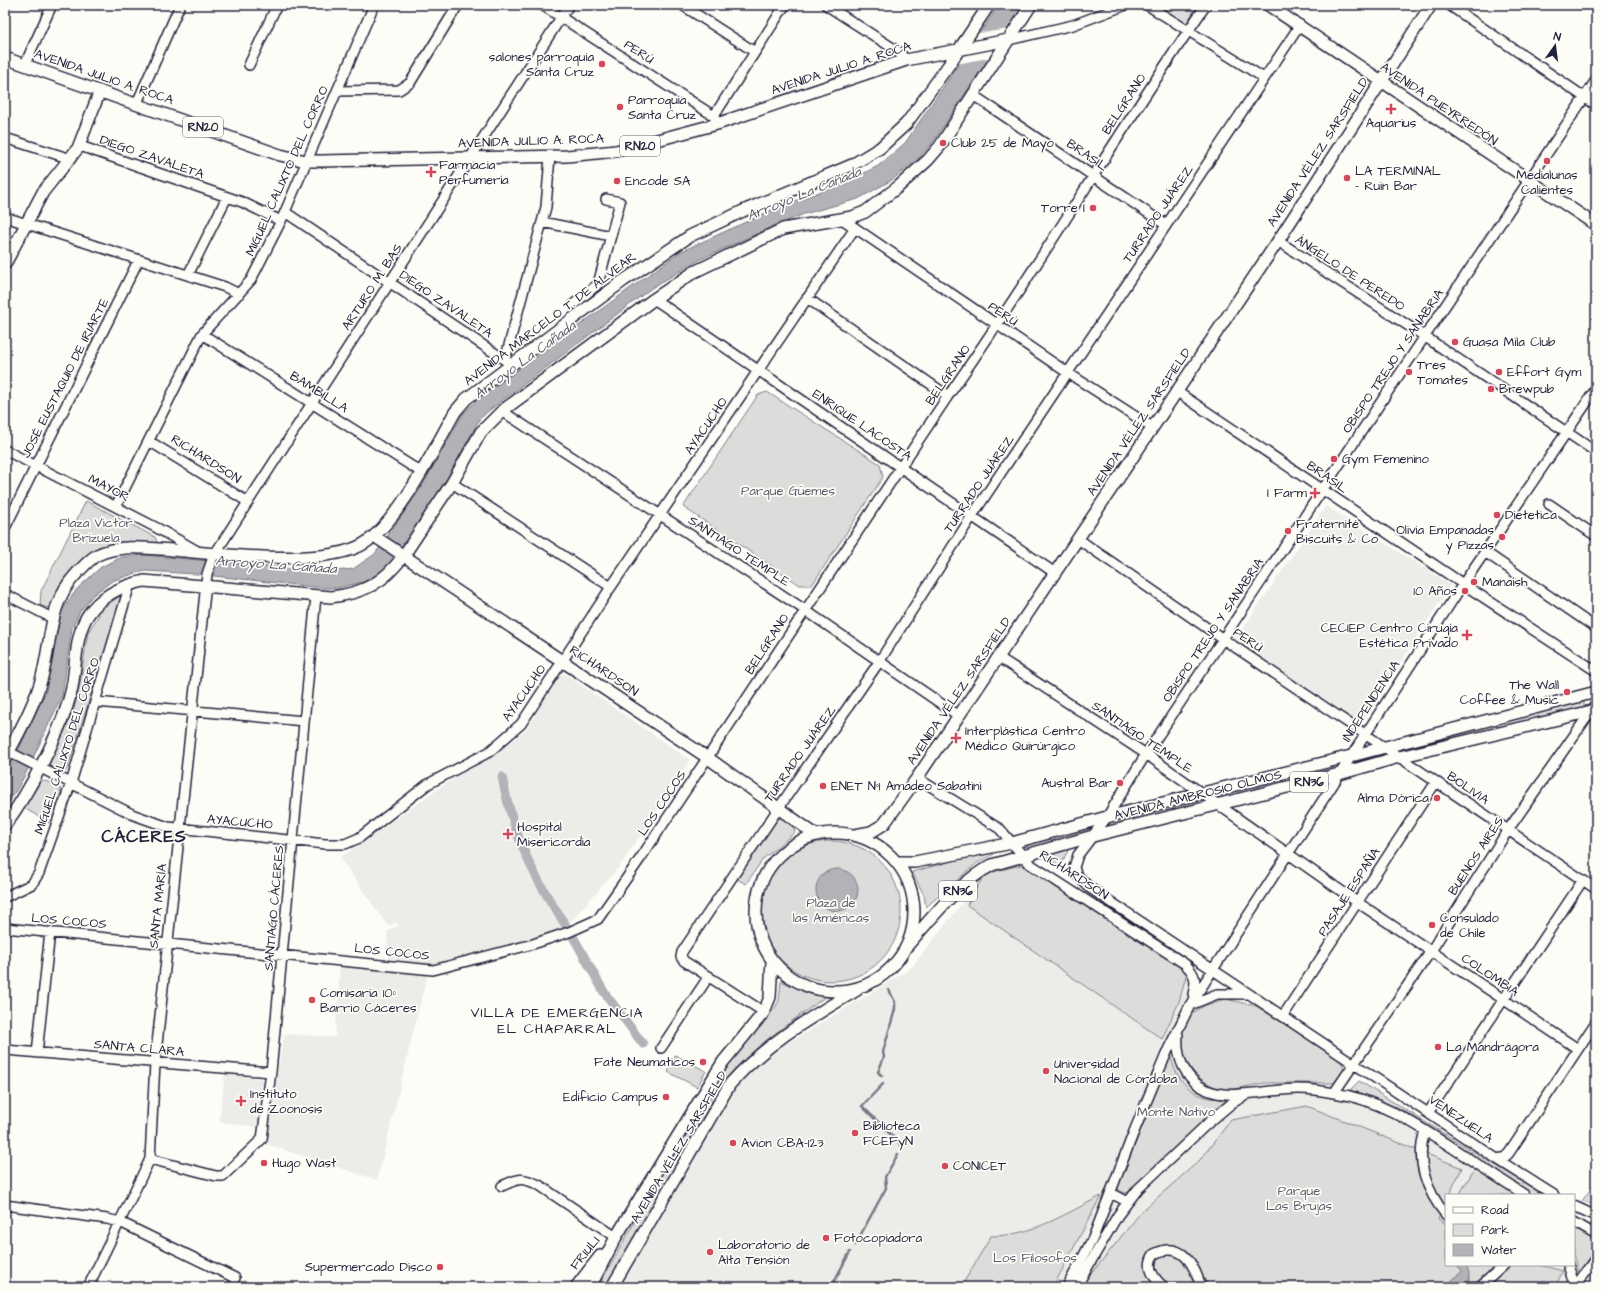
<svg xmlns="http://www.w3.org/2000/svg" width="1601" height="1292" font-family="'Architects Daughter',sans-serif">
	<rect width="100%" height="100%" fill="#fdfcf7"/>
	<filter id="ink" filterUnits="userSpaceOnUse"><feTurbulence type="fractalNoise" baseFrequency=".025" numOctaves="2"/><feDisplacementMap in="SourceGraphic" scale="8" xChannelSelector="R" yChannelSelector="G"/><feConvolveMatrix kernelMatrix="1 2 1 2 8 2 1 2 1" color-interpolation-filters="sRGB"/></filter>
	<g filter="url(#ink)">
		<path fill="#ecece9" d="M1326 506 1451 585 1359 726 1235 640Z
			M565 674 690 760 620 866 563 930 432 964 388 959 387 932 398 925 396 922 388 926 340 858 448 782 494 755 526 730 559 677Z
			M1021 865 1187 972 1340 1066 1343 1077 1342 1099 1361 1104 1394 1119 1454 1153 1517 1195H1446V1265H1574V1227L1596 1239V1287H620L727 1095 757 1065 785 1045 910 969 983 877 996 871Z
			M340 966 428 972 377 1180 266 1144 284 1034 335 1037Z
			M225 1074 263 1079 257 1127 219 1122Z"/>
		<path fill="#dddcdb" stroke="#807f8b" d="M1154 5H1198L1185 25Z
			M767 392 880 464 883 477 812 585H800L683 507 758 395Z
			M86 501 155 537 157 542 154 546 119 545 71 575 50 609 40 605 41 591Z
			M123 594 67 770 63 773 49 766V760L65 730 74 709 79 689 88 632 104 607Z
			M1584 701V708L1395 754 1394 746Z
			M1332 765 1333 770 1220 800 1218 794Z
			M41 781C48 781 54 784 60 788L61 793 51 824 24 808Z
			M1197 800 1198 805 1109 827V821Z
			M781 818 793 825 795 832 763 859 746 884 737 879 774 821Z
			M1089 826 1093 831 1028 851 1026 842Z
			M761 911a70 70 0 1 1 140 0a70 70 0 1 1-140 0Z
			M1069 849 1060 866 1044 857Z
			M993 850 994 854 977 863 926 907 924 895 912 872Z
			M1021 865 1187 972 1179 1002 1162 1039 967 905 983 877 996 871Z
			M781 981 805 991 829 994C792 1022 750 1047 721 1085L607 1287H598L715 1080 775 1008 779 1000Z
			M1226 999 1256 1006 1335 1056 1341 1062 1344 1067 1340 1079 1333 1083H1265L1223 1091 1222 1089C1185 1081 1163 1030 1200 1008 1208 1004 1217 1001 1226 999Z
			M675 1055 706 1071 697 1087 668 1072Z
			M1171 1056C1174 1076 1190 1095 1210 1098 1216 1099 1223 1098 1229 1097L1127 1193 1122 1192 1118 1189V1186Z
			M1359 1081 1539 1192 1544 1195H1531L1400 1112 1347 1093Z
			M1307 1106 1462 1168 1449 1195H1446V1201L1438 1219 1446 1224V1265H1539L1563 1271 1555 1287H1089L1083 1284 1142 1211 1199 1161 1231 1120Z
			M1475 1168 1515 1195H1459Z
			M1596 1182V1205L1582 1201Z
			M1101 1196 1053 1287H961L991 1236C1032 1236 1065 1214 1101 1196Z
			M1574 1227 1596 1239V1248L1578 1272 1574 1258Z"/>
		<path fill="#b2b2b7" stroke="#787885" d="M999 5H1025L932 143 918 159 892 180 858 199 804 214 749 237 701 259 653 287 487 412 479 420 438 495 394 560 382 572 363 582 337 588H323L196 574 146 571 136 573 112 581 93 595 80 611 72 628 62 696 25 775 5 810V779L46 691 61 612 77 589 101 567 122 557 144 555 327 572 353 569 375 554 421 488 463 414 478 399 680 252 783 205 845 183 878 166 905 143Z
			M816 890a21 21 0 1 1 42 0a21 21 0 1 1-42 0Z
			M1456 1265H1466C1470 1272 1470 1280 1467 1287H1443L1460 1274 1462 1270Z"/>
		<path fill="#fdfcf7" d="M1012 29 993 57 956 64 978 33Z"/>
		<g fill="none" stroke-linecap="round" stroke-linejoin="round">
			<path stroke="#787885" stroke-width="2.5" d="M882 1076 878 1072 884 1057 883 1052 895 1009V1002L889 990
				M883 1084 862 1106 903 1147
				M855 1245 886 1188 885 1177 898 1154
				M831 1287 850 1252"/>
			<path stroke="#b2b2b7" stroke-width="9" d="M502 777C514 838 534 879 569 930
				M571 933 604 992 643 1044"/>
			<defs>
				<path id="minor" d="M542 5 714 116 717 124
					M682 5 755 52
					M826 5 899 52 906 60
					M1147 5 1264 78
					M1449 5 1596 105
					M1008 40 1073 25 1126 5
					M25 64 52 5
					M249 65 277 5
					M337 91 399 90 410 83 458 5
					M973 95 1166 225
					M137 103 180 5
					M714 116 785 5
					M5 138 71 159
					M80 146 242 202 281 221
					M285 212 505 360 511 366
					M5 217 225 287 239 294
					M842 219 1068 373 1152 427
					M542 222 611 236
					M1278 241 1424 336 1596 452
					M188 275 227 197
					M807 298 948 396
					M654 299 1055 573
					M574 304 598 284 620 202 606 199
					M202 334 421 472
					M505 360 546 207 550 156
					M1176 391 1463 584 1596 671
					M502 411 805 610 959 716
					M149 441 248 502
					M5 450 157 528 199 552
					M452 483 611 587
					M1549 504 1596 536
					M116 506 202 334 251 280 281 221 374 5
					M5 528 138 261
					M1078 539 1223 639 1596 889
					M1485 552 1596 628
					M5 594 52 618
					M998 657 1146 754 1357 902 1578 1049
					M96 702 304 721
					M5 750 134 815 168 827 325 844H345L359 838 428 784 489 752 521 724 611 587 855 228
					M917 778 1000 829 1030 864 1185 964C1195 974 1197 980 1193 994
					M5 897 32 884 39 873 71 783 130 584
					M5 928 433 970 533 944 569 932 598 919 640 859 948 396C1038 269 1117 133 1206 5
					M1190 1005 1217 994H1246
					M764 1012 684 961 681 957 682 952 778 809 879 662 972 516 1300 25
					M1283 1016 1436 782
					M1178 1035C1176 1058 1185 1080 1207 1090 1232 1101 1273 1088 1300 1089 1311 1089 1323 1091 1334 1093 1378 1099 1414 1123 1451 1147 1476 1163 1500 1179 1525 1195
					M661 1048 709 976
					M5 1050 271 1072
					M37 1053 50 932
					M1334 1093 1431 951 1508 830 1596 704
					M1428 1113 1583 880
					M1425 1131C1415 1161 1427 1192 1446 1215
					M150 1159 216 1176H223L262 1139 271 1072 316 596
					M1497 1159 1505 1157 1509 1153 1596 1022
					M502 1186C519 1178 522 1177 539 1185L616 1237
					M1111 1193 1128 1202
					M1554 1195 1497 1159 1090 888 1076 874 1074 867 1078 855 1107 817 1146 754 1596 80
					M5 1205 107 1219 120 1222 235 1278
					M1574 1206 1596 1216
					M1574 1222 1596 1235
					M1568 1265 1575 1287
					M5 1287H6
					M88 1287 150 1159 155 1063 207 574 213 557 248 502 569 5
					M1067 1287 1093 1238 1133 1134 1167 1052 1190 1005 1463 584 1596 389
					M1076 1287 1118 1215 1138 1189 1206 1125 1232 1103 1248 1094
					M1164 1287C1154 1279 1145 1267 1154 1254 1182 1240 1194 1264 1201 1287
					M1480 1287 1504 1265
					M1575 1287 1596 1258"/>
				<path id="major" d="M1268 5 1596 225
					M5 58 280 155 306 161H321L567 156 616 151 717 124 906 60 1008 40
					M5 264 43 192 78 148 100 91
					M374 536 708 758 816 835
					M5 759C17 736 31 712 39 687 53 647 45 607 77 573 83 567 90 559 97 555 119 544 148 548 172 550 219 554 327 568 365 543 400 520 434 449 455 412L466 399 623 281 690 236 743 211 852 165 880 148 906 124 948 66 989 5
					M5 825C30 791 61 732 71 692 77 667 74 636 88 615 101 595 121 586 144 581L331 597C364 593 384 583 404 555L452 483 481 432 502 411 654 299 694 272 783 229 852 217 865 212 898 187 928 160 940 146 1031 5
					M756 912a79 79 0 1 1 158 0a79 79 0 1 1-158 0Z
					M855 835 871 832 884 824 917 778 1278 241 1431 5
					M897 862H915L1012 843 1107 817 1351 756 1596 692
					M907 946C931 919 960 881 992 865L1093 836 1339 774 1399 757 1596 710
					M576 1287 600 1256
					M590 1287 616 1237 723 1062 764 1012 770 997 772 960
					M612 1287 730 1084C767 1042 810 1018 857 990"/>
			</defs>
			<use href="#minor" stroke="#22223b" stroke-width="12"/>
			<use href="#major" stroke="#22223b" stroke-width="14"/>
			<use href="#minor" stroke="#fdfcf7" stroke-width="9"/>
			<use href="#major" stroke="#fdfcf7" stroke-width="11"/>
		</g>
	</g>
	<g fill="#d1495b" stroke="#fdfcf7" stroke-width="1.5">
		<circle cx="602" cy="64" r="4"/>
		<circle cx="620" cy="107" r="4"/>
		<path d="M1389 103h4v4h4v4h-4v4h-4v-4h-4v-4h4z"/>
		<circle cx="943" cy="143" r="4"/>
		<circle cx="1547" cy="161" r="4"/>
		<path d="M429 166h4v4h4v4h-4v4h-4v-4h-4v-4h4z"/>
		<circle cx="1347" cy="178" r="4"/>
		<circle cx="617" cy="181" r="4"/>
		<circle cx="1093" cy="208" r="4"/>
		<circle cx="1455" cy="342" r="4"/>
		<circle cx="1409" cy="372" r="4"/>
		<circle cx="1499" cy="372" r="4"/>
		<circle cx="1491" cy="389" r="4"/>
		<circle cx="1334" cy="459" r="4"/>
		<path d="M1313 487h4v4h4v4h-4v4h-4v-4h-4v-4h4z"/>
		<circle cx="1497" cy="515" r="4"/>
		<circle cx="1288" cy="531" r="4"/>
		<circle cx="1502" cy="537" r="4"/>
		<circle cx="1474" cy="582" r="4"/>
		<circle cx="1465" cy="591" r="4"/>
		<path d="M1465 629h4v4h4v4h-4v4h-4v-4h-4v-4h4z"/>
		<circle cx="1567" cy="692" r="4"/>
		<path d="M954 732h4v4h4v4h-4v4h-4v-4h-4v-4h4z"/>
		<circle cx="1120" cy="783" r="4"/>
		<circle cx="823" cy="786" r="4"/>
		<circle cx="1437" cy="798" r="4"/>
		<path d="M506 828h4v4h4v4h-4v4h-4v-4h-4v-4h4z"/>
		<circle cx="1432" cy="925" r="4"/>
		<circle cx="312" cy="1000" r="4"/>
		<circle cx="1438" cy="1047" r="4"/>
		<circle cx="703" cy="1062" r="4"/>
		<circle cx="1046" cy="1071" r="4"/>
		<circle cx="666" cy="1097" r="4"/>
		<path d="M239 1095h4v4h4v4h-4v4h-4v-4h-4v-4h4z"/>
		<circle cx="855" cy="1133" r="4"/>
		<circle cx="733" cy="1143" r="4"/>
		<circle cx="264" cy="1163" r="4"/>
		<circle cx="945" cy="1166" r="4"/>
		<circle cx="826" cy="1238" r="4"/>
		<circle cx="710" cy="1252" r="4"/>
		<circle cx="440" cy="1267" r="4"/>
	</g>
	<g text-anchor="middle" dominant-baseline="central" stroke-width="3.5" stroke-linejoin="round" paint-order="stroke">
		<g fill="#fdfcf7" stroke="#646373" stroke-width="1">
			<rect x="183" y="117" width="40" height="20" rx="3"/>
			<rect x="620" y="136" width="40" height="20" rx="3"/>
			<rect x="1290" y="772" width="38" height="20" rx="3"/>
			<rect x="939" y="881" width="38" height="20" rx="3"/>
		</g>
		<g font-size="12" font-weight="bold" fill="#22223b">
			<text x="203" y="127">RN20</text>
			<text x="640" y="146">RN20</text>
			<text x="1309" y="782">RN36</text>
			<text x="958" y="891">RN36</text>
		</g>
		<g font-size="13" fill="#22223b" stroke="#fdfcf7">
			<text transform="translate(639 52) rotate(33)">PERÚ</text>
			<text transform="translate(841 68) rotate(-18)">AVENIDA JULIO A. ROCA</text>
			<text transform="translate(104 77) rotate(19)">AVENIDA JULIO A. ROCA</text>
			<text transform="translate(1124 104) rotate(-57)">BELGRANO</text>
			<text transform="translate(1439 104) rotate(34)">AVENIDA PUEYRREDÓN</text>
			<text transform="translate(531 141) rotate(-2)">AVENIDA JULIO A. ROCA</text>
			<text transform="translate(1318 152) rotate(-57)">AVENIDA VÉLEZ SARSFIELD</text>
			<text transform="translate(1087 155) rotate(34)">BRASIL</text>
			<text transform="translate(152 157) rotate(19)">DIEGO ZAVALETA</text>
			<text transform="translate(287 171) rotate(-66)">MIGUEL CALIXTO DEL CORRO</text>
			<text transform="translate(1158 214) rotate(-56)">TURRADO JUÁREZ</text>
			<text transform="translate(1350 273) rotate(33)">ÁNGELO DE PEREDO</text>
			<text transform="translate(372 287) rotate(-57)">ARTURO M. BAS</text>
			<text transform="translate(446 304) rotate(34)">DIEGO ZAVALETA</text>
			<text transform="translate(1003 314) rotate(34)">PERÚ</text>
			<text transform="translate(550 319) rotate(-37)">AVENIDA MARCELO T. DE ALVEAR</text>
			<text transform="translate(1393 361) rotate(-56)">OBISPO TREJO Y SANABRIA</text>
			<text transform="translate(948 375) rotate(-56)">BELGRANO</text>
			<text transform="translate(65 378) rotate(-63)">JOSÉ EUSTAQUIO DE IRIARTE</text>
			<text transform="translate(319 392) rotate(32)">BAMBILLA</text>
			<text transform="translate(1139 422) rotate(-56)">AVENIDA VÉLEZ SARSFIELD</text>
			<text transform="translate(862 425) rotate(34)">ENRIQUE LACOSTA</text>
			<text transform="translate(706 426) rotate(-56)">AYACUCHO</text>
			<text transform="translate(206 459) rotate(32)">RICHARDSON</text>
			<text transform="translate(1327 477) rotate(34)">BRASIL</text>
			<text transform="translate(979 484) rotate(-56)">TURRADO JUÁREZ</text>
			<text transform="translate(109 488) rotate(27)">MAYOR</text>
			<text transform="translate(739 551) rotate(33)">SANTIAGO TEMPLE</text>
			<text transform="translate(1213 630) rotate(-56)">OBISPO TREJO Y SANABRIA</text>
			<text transform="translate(1248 640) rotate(34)">PERÚ</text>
			<text transform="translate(767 644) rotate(-57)">BELGRANO</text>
			<text transform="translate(604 671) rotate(34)">RICHARDSON</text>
			<text transform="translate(959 691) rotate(-56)">AVENIDA VÉLEZ SARSFIELD</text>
			<text transform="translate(524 693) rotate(-55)">AYACUCHO</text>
			<text transform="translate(1371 701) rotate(-57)">INDEPENDENCIA</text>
			<text transform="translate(1142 737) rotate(34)">SANTIAGO TEMPLE</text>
			<text transform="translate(67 746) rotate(-72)">MIGUEL CALIXTO DEL CORRO</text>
			<text transform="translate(800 754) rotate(-55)">TURRADO JUÁREZ</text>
			<text transform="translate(1468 788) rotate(34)">BOLIVIA</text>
			<text transform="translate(1198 795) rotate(-14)">AVENIDA AMBROSIO OLMOS</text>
			<text transform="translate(662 803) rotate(-56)">LOS COCOS</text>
			<text transform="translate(240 822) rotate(5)">AYACUCHO</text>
			<text transform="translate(1476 856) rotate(-57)">BUENOS AIRES</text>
			<text transform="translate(1074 875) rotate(33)">RICHARDSON</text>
			<text transform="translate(1349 892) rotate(-57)">PASAJE ESPAÑA</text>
			<text transform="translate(158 906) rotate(-84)">SANTA MARÍA</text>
			<text transform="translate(274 908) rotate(-85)">SANTIAGO CÁCERES</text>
			<text transform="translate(69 921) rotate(5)">LOS COCOS</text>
			<text transform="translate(392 952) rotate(6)">LOS COCOS</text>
			<text transform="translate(1490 975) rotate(34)">COLOMBIA</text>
			<text transform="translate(139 1048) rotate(5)">SANTA CLARA</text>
			<text transform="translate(1461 1119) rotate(34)">VENEZUELA</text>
			<text transform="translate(679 1147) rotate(-59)">AVENIDA VÉLEZ SARSFIELD</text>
			<text transform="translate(585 1253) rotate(-51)">FRIULI</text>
		</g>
		<g font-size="13" fill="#22223b" stroke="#fdfcf7" text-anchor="start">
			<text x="594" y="57" text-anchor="end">salones parroquia<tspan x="594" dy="15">Santa Cruz</tspan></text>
			<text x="628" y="100">Parroquia<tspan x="628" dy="15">Santa Cruz</tspan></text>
			<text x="1391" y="123" text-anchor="middle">Aquarius</text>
			<text x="951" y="143">Club 25 de Mayo</text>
			<text x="439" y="165">Farmacia<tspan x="439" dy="15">Perfumería</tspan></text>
			<text x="1355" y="171">LA TERMINAL<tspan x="1355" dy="15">- Ruin Bar</tspan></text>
			<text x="1547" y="175" text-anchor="middle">Medialunas<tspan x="1547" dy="15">Calientes</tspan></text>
			<text x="625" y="181">Encode SA</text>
			<text x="1085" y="208" text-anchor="end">Torre I</text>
			<text x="1463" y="342">Guasa Mila Club</text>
			<text x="1417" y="365">Tres<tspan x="1417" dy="15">Tomates</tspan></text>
			<text x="1507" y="372">Effort Gym</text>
			<text x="1499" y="389">Brewpub</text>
			<text x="1342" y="459">Gym Femenino</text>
			<text x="1307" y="493" text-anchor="end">I Farm</text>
			<text x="1505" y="515">Dietetica</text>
			<text x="1296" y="524">Fraternité<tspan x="1296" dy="15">Biscuits &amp; Co</tspan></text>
			<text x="1494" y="530" text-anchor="end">Olivia Empanadas<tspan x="1494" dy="15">y Pizzas</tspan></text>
			<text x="1482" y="582">Manaish</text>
			<text x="1457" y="591" text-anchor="end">10 Años</text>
			<text x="1458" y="628" text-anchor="end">CECIEP Centro Cirugía<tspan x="1458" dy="15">Estética Privado</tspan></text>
			<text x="1559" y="685" text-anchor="end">The Wall<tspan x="1559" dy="15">Coffee &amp; Music</tspan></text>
			<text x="965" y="731">Interplástica Centro<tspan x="965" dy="15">Médico Quirúrgico</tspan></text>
			<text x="1112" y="783" text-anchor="end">Austral Bar</text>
			<text x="831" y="786">ENET N°1 Amadeo Sabatini</text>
			<text x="1429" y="798" text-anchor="end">Alma Dórica</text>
			<text x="517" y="827">Hospital<tspan x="517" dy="15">Misericordia</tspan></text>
			<text x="1440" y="918">Consulado<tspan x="1440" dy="15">de Chile</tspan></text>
			<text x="320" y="993">Comisaría 10º<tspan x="320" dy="15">Barrio Cáceres</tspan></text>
			<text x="1446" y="1047">La Mandrágora</text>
			<text x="695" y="1062" text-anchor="end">Fate Neumaticos</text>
			<text x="1054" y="1064">Universidad<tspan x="1054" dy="15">Nacional de Córdoba</tspan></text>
			<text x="250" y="1094">Instituto<tspan x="250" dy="15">de Zoonosis</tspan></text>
			<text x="658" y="1097" text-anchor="end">Edificio Campus</text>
			<text x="863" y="1126">Biblioteca<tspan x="863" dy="15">FCEFyN</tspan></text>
			<text x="741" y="1143">Avion CBA-123</text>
			<text x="272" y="1163">Hugo Wast</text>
			<text x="953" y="1166">CONICET</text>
			<text x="834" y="1238">Fotocopiadora</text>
			<text x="718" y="1245">Laboratorio de<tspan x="718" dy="15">Alta Tensión</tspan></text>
			<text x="432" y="1267" text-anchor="end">Supermercado Disco</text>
		</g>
		<g font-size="13" fill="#5a5a6b" stroke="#fdfcf7">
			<text x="788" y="491">Parque Güemes</text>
			<text x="96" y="523">Plaza Victor<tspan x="96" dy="15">Brizuela</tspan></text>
			<text x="831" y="903">Plaza de<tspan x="831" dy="15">las Américas</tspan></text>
			<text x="1176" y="1112">Monte Nativo</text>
			<text x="1299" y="1191">Parque<tspan x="1299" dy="15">Las Brujas</tspan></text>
			<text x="1035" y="1258">Los Filosofos</text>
		</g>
		<g font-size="14" font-style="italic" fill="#545466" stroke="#fdfcf7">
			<text transform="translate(804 194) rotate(-22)">Arroyo La Cañada</text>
			<text transform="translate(525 360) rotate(-36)">Arroyo La Cañada</text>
			<text transform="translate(276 565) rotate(4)">Arroyo La Cañada</text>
		</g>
		<g font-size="14" letter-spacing="1" fill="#22223b" stroke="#fdfcf7">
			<text x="557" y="1013">VILLA DE EMERGENCIA<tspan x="557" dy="16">EL CHAPARRAL</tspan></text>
		</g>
		<g font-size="17" font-weight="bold" letter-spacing="1" fill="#22223b" stroke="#fdfcf7">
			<text x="144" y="837">CÁCERES</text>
		</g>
	</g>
	<rect width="1601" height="1292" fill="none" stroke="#fdfcf7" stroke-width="20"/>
	<rect x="10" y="10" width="1581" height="1272" fill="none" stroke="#22223b" stroke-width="1.5" filter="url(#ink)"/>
	<rect x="1445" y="1194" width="130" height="72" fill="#fdfcf7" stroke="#a5a5ac"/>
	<rect x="1453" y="1207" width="20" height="6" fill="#fdfcf7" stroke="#a5a5ac"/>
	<text x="1481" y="1214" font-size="12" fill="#22223b">Road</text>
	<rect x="1453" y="1224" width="20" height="12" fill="#dddcdb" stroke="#a5a5ac"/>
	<text x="1481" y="1234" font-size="12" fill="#22223b">Park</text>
	<rect x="1453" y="1244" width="20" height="12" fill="#b2b2b7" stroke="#a5a5ac"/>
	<text x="1481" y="1254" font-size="12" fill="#22223b">Water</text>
	<g transform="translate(1555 46) rotate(14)" stroke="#fdfcf7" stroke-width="3" paint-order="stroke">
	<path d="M0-3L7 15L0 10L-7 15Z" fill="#22223b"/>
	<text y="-6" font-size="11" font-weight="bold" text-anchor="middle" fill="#22223b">N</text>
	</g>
</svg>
